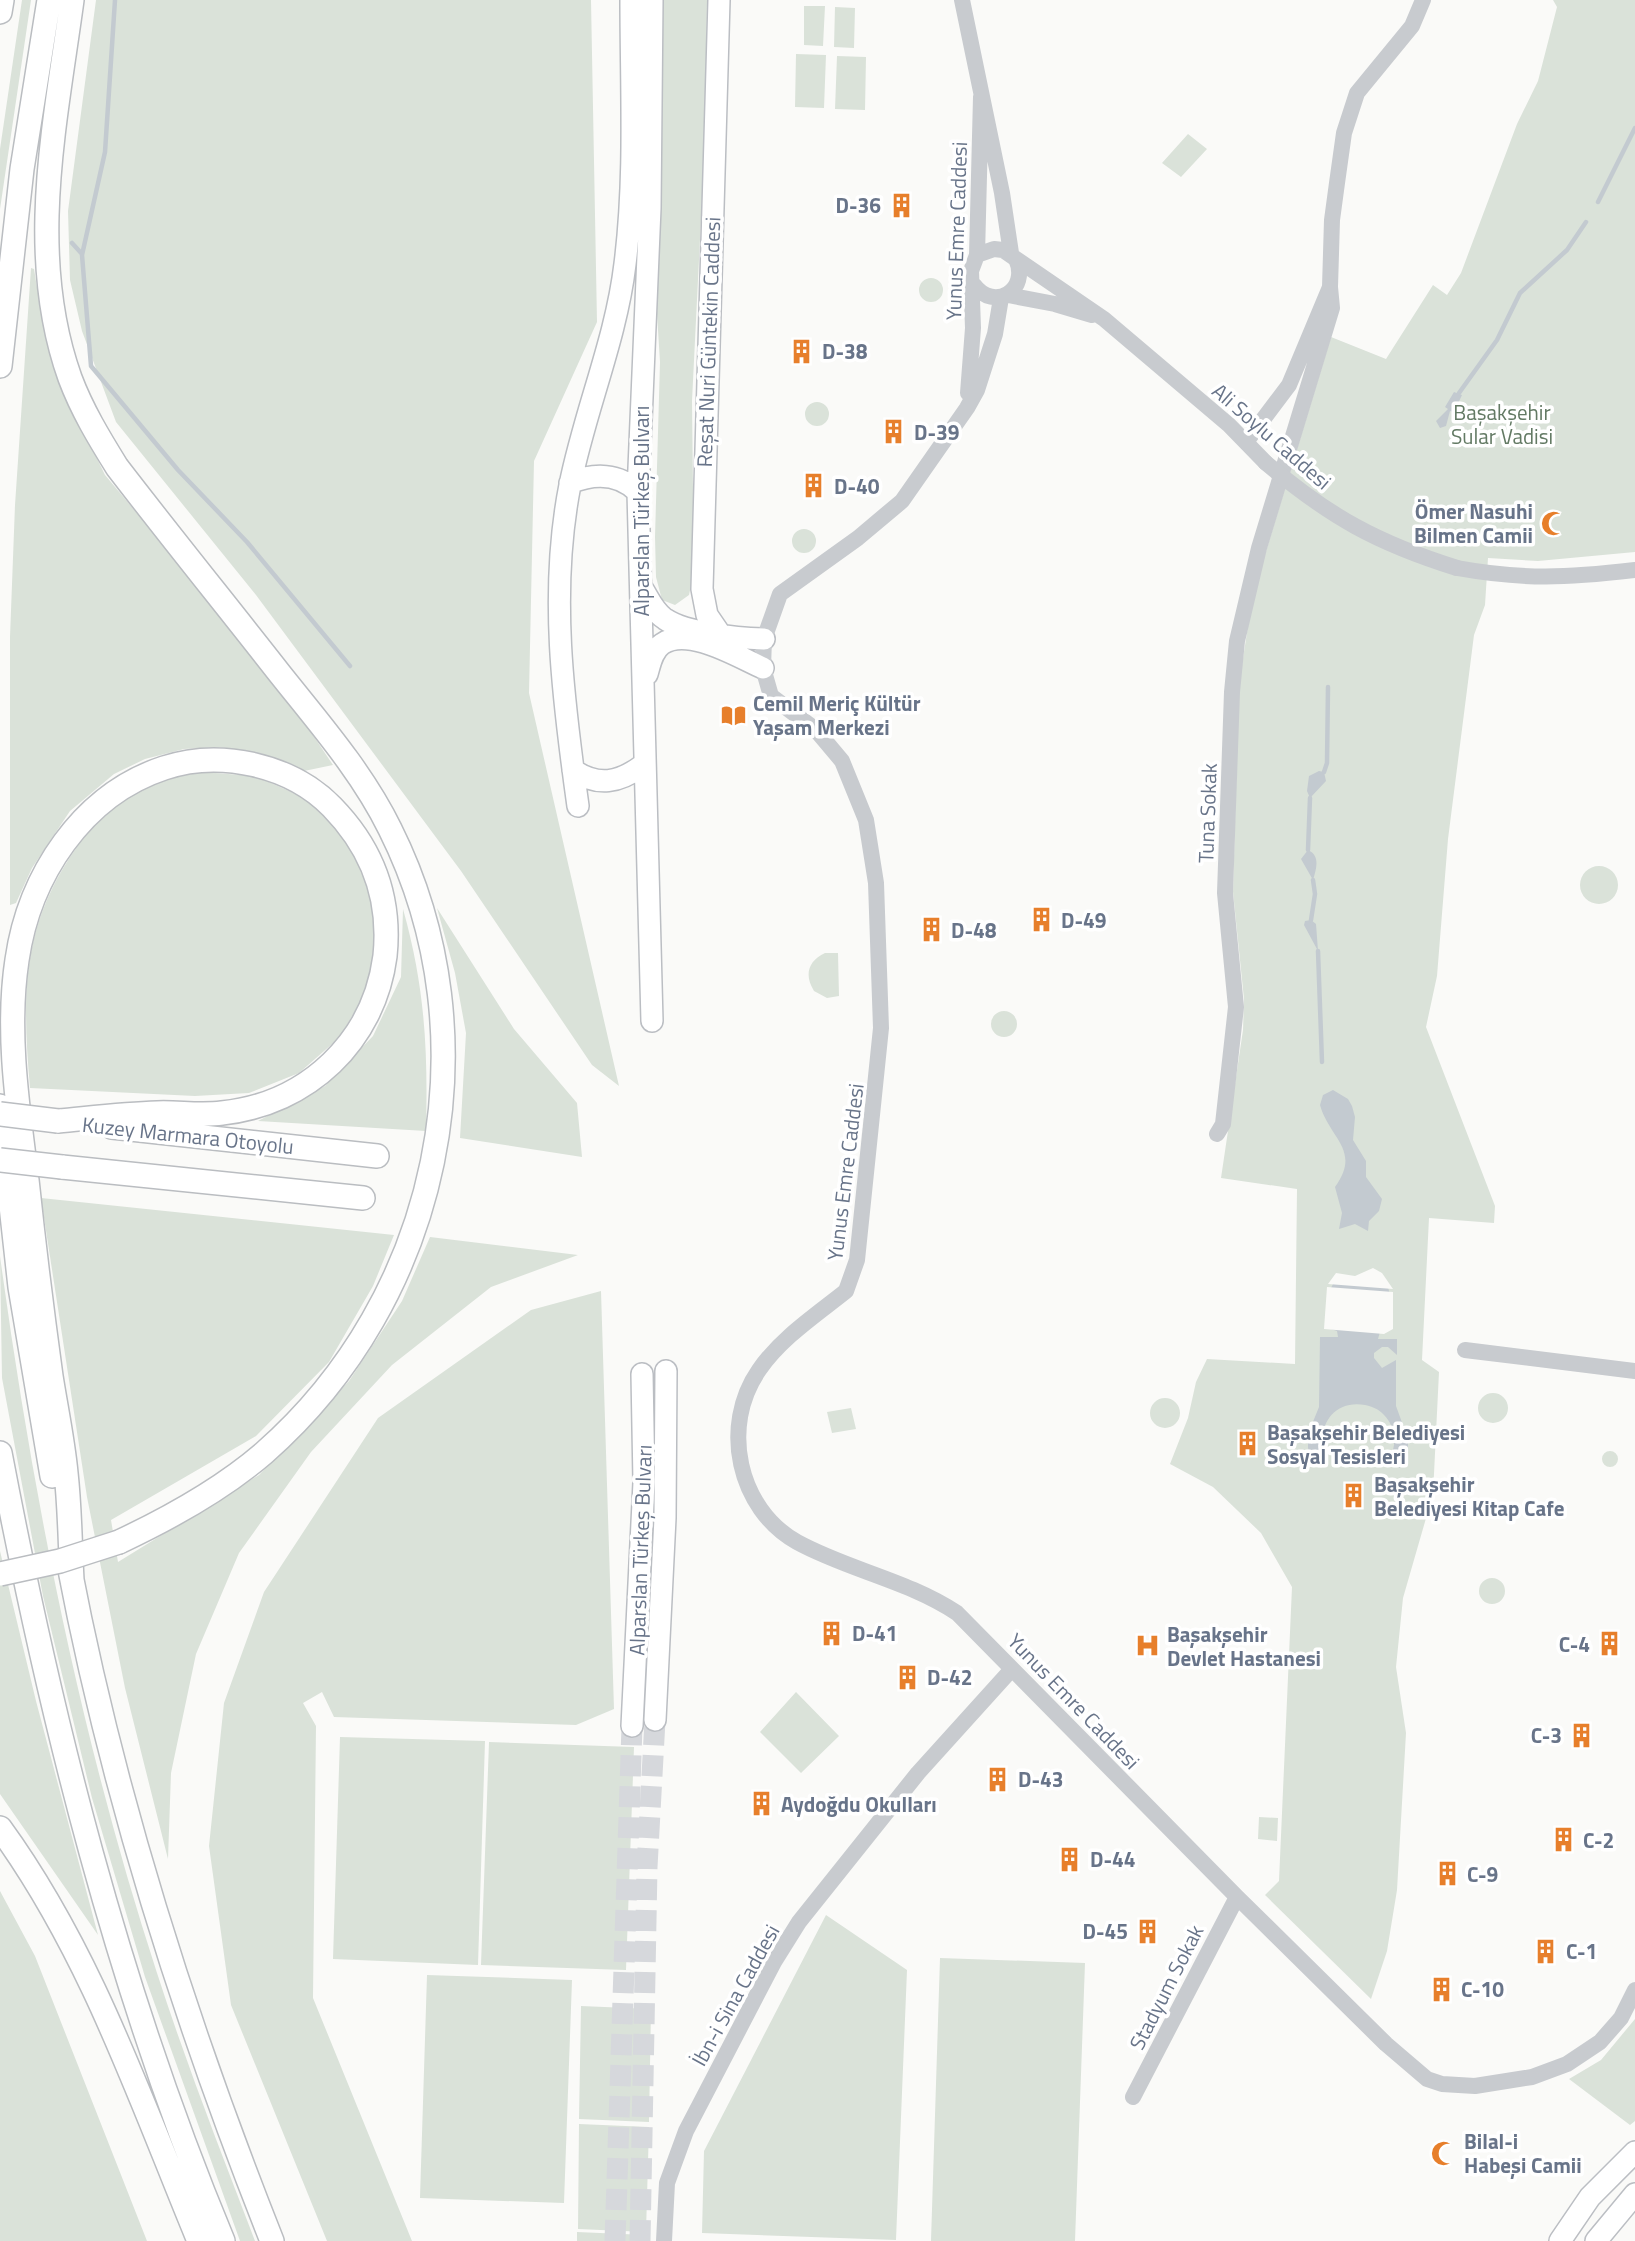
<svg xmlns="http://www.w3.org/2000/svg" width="1635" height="2241" font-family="'Titillium Web',sans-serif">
	<rect width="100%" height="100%" fill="#fafaf8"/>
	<path fill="#dae2d9" d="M22 0H31L0 209V149Z
		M96 0H591L597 322 534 461 529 693 619 1086 592 1065 461 871 256 595 116 422 82 331 70 280 68 211Z
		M662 0H707L705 138 692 401 694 572 689 595 675 605 662 600 656 577 655 537 660 362 656 298 661 172Z
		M1553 0H1635V552L1538 561 1488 558 1485 605 1474 635 1448 839 1437 976 1426 1027 1495 1206 1494 1223 1429 1218 1422 1360 1439 1372 1433 1494 1403 1598 1396 1667 1406 1733 1397 1890 1387 1951 1371 1999 1265 1895 1279 1881 1292 1587 1261 1533 1213 1487 1170 1464 1188 1418 1196 1382 1207 1359 1295 1364 1297 1189 1221 1178 1243 1030 1244 999 1233 892 1239 684 1253 594 1331 337 1386 359 1433 285 1447 295 1461 273 1517 124 1538 81 1557 7Z
		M804 6H825L823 46 804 45Z
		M835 7 855 8 854 48 834 47Z
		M796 54 826 55 824 108 795 107Z
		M837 56 866 57 865 110 835 109Z
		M1188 134 1207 149 1181 177 1162 163Z
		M31 268 34 269 43 324 58 379 105 475 274 677 333 765 304 771 263 754 220 747 184 749 145 759 114 774 70 811 32 868 16 903 10 905V637L15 505Z
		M919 290a12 12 0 1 1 24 0a12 12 0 1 1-24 0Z
		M805 414a12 12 0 1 1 24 0a12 12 0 1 1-24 0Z
		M792 541a12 12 0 1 1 24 0a12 12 0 1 1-24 0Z
		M201 772 255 776 305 798 344 836 369 884 377 937 367 990 340 1037 299 1073 249 1093 195 1096 30 1088C22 995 21 926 77 847 95 821 119 798 149 785 164 778 184 776 201 772Z
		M1580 885a19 19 0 1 1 38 0a19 19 0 1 1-38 0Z
		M437 908 514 1029 577 1103 582 1157 460 1138 466 1033 455 973Z
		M403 909C425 987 428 1050 426 1131L258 1121 325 1086 373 1036 401 977Z
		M825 953H838L839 996 827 998 814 991C804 975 808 961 825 953Z
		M991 1024a13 13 0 1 1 26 0a13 13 0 1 1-26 0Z
		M41 1198 394 1235 373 1286 329 1362 256 1436 111 1520 118 1562 259 1475 349 1381 402 1301 430 1237 578 1255 491 1287 392 1365 311 1452 239 1553 196 1654 171 1773 168 1859 125 1688 87 1497Z
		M0 1256C33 1499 81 1740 157 1973 186 2063 221 2152 255 2241H240L145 1977 92 1798 43 1596 2 1378Z
		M601 1291 614 1709 576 1725 334 1717 322 1692 303 1703 316 1726 313 1998 412 2241H327L231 2005 209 1846 224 1703 264 1592 378 1418 531 1310Z
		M1478 1408a15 15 0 1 1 30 0a15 15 0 1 1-30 0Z
		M1150 1413a15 15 0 1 1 30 0a15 15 0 1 1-30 0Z
		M851 1408 856 1429 832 1433 827 1412Z
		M1602 1459a8 8 0 1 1 16 0a8 8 0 1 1-16 0Z
		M0 1551 36 1701 98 1935 0 1794Z
		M1479 1591a13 13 0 1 1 26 0a13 13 0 1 1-26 0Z
		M796 1692 839 1736 801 1773 760 1732Z
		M340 1737 485 1741 478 1965 333 1959Z
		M489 1742 634 1747 626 1970 481 1965Z
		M1259 1817 1278 1818 1277 1841 1258 1839Z
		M0 1891 35 1956 147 2241H0Z
		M826 1915 907 1970 896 2240 702 2233 704 2151Z
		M940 1958 1085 1963 1075 2241H931Z
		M427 1975 572 1980 564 2203 420 2198Z
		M581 2006 651 2009 649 2122 579 2119Z
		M1635 2019V2121L1630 2125 1569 2079 1601 2060Z
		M579 2124 649 2127 646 2232 578 2229Z
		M577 2232 646 2235V2241H577Z"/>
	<path fill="#c3cad0" d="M1454 392 1462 395 1454 412 1450 411 1446 426 1440 428 1436 421 1448 409 1445 407Z
		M1319 771 1324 772 1326 781 1310 798 1307 791 1309 776Z
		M1308 850C1321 856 1316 869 1313 880L1301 859Z
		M1311 920 1316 924 1318 951 1304 925 1305 921Z
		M1333 1090 1348 1099 1352 1106 1355 1117 1353 1140 1366 1161V1177L1382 1199 1379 1211 1369 1221 1368 1231 1355 1224 1339 1229 1342 1213 1335 1187C1362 1150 1329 1138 1320 1105L1323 1095Z
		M1337 1276 1388 1287 1390 1295 1378 1339H1397V1355L1388 1347H1382L1374 1353V1358L1382 1368 1396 1360V1406L1408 1439V1450L1400 1468 1388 1460C1403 1439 1390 1409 1365 1405 1332 1399 1314 1430 1327 1457L1313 1464 1308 1448V1434L1319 1407 1320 1337H1338L1337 1331 1328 1328 1329 1292Z"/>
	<path fill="#fafaf8" d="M1373 1268 1382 1273 1393 1289 1328 1284 1336 1273 1355 1276Z
		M1327 1287 1393 1292V1329L1384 1334 1324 1329Z"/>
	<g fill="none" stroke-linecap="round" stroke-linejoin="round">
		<path stroke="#c3cad0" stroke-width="4.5" d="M115 0 105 152 82 255 91 366 178 470 247 542 350 666
			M1598 202 1635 128
			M72 243 82 254
			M1459 393 1497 340 1520 293 1567 250 1586 222
			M1324 772 1327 763 1328 687
			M1308 850 1310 798
			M1311 920 1315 894 1313 880
			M1318 951 1322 1062"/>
		<path stroke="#d6d8dc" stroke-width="21" stroke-dasharray="21 10" stroke-linecap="butt" d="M615 2241 632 1726
			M640 2241 647 1867 655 1720"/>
		<defs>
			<path id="major" d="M652 0 650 208 638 492 652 1021
				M719 0 702 589 707 615 720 634
				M570 483C594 473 619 473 638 492
				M642 588C649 599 654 612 665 619 687 634 739 638 764 639
				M647 674C650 664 652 651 662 644 688 626 738 657 763 668
				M573 770C598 787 619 783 643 765
				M578 806C563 699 549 591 570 485 585 410 616 340 625 264 636 177 631 88 631 0
				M655 1720 665 1518 666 1371
				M632 1726 644 1482 642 1374
				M1560 2241 1590 2197 1635 2152
				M1596 2241 1635 2194"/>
			<path id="highway" d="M72 0C55 125 26 255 70 378 82 410 99 438 117 467 170 536 226 605 280 674 319 723 362 772 390 829 495 1039 440 1299 264 1453 221 1490 170 1518 119 1542
				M0 12 2 0
				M0 366 22 169 49 0
				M0 1106 20 1287 52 1476
				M58 1121C91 1118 124 1114 157 1113 178 1112 200 1116 222 1113 308 1104 374 1041 385 956 391 898 372 848 332 807 291 765 220 749 164 768 82 795 29 876 17 960 6 1032 18 1109 27 1180 34 1246 42 1311 51 1376 56 1408 63 1441 66 1473 70 1509 70 1544 72 1580
				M112 1127 377 1156
				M62 1167 363 1198
				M0 1453C51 1721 118 1989 223 2241
				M69 1565C113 1796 185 2022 272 2241
				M0 1828C91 1953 140 2099 199 2241"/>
		</defs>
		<use href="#major" stroke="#bbbec3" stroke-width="24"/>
		<use href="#highway" stroke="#babdc1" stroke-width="26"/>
		<path stroke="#c8cbcf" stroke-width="16" d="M962 0 1002 193 1011 253
			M977 255 994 249 1003 250 1104 319 1229 425 1266 463
			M974 285C994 312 1030 290 1016 259
			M1008 295 1055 304 1092 315
			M1001 298 995 334 977 390 967 408 902 501 858 538 780 594 764 639 763 668 771 696 816 730 842 761 866 820 876 883 881 1028 857 1260 846 1291C816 1315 781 1338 759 1370 720 1426 738 1509 797 1542 848 1570 907 1580 957 1613L1237 1897 1386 2044 1427 2079 1442 2084 1475 2086 1532 2077 1567 2064 1600 2042 1621 2018 1635 1990
			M968 393 973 328 971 271 977 255 981 97
			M1246 442 1289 385 1330 287 1332 220 1337 183 1344 133 1357 93 1412 26 1423 0
			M1457 568C1524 580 1567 578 1635 570
			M1217 1134 1223 1124 1236 1007 1225 893 1232 692 1237 641 1259 548 1332 308 1330 287
			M1465 1350 1635 1371
			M1133 2097 1237 1897
			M664 2241 667 2183 686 2131 774 1962 799 1922 918 1773 1012 1669"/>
		<use href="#major" stroke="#fff" stroke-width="21"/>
		<use href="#highway" stroke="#fff" stroke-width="23"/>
		<defs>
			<path id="highway-bridge" d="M0 1114 58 1121
				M0 1160 62 1167
				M0 1574 60 1561 119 1542"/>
		</defs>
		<use href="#highway-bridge" stroke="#babdc1" stroke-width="26" stroke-linecap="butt"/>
		<path stroke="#c8cbcf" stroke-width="16" d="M1266 463C1330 517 1377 543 1457 568"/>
		<use href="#highway-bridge" stroke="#fff" stroke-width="23"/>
	</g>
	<defs>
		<symbol id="building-bare" viewBox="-9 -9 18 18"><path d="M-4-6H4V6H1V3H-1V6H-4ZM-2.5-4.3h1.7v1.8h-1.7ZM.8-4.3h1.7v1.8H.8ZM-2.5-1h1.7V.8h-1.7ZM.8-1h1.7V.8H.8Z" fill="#e77f2b" stroke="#fff" stroke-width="2.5" paint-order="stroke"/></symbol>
		<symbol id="mosque-bare" viewBox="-9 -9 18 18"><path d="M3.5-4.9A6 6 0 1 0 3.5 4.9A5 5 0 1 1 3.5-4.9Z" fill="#e77f2b" stroke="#fff" stroke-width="2.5" paint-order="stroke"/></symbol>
		<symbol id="library-bare" viewBox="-9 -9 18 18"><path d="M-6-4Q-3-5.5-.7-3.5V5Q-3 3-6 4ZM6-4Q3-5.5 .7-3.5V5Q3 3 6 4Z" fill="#e77f2b" stroke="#fff" stroke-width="2.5" paint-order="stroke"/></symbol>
		<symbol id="hospital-bare" viewBox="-9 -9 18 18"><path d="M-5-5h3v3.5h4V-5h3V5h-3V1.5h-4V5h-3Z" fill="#e77f2b" stroke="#fff" stroke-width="2.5" paint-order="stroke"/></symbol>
	</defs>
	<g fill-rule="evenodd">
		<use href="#building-bare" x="884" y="188" width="35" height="35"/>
		<use href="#building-bare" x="784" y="334" width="35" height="35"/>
		<use href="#building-bare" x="876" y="414" width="35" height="35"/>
		<use href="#building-bare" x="796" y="468" width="35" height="35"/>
		<use href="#mosque-bare" x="1536" y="506" width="35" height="35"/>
		<use href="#library-bare" x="716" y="698" width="35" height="35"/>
		<use href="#building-bare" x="1024" y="902" width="35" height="35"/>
		<use href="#building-bare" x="914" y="912" width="35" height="35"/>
		<use href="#building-bare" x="1230" y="1426" width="35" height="35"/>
		<use href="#building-bare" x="1336" y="1478" width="35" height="35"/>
		<use href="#building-bare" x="814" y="1616" width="35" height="35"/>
		<use href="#building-bare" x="1592" y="1626" width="35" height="35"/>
		<use href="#hospital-bare" x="1130" y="1628" width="35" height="35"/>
		<use href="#building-bare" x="890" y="1660" width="35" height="35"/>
		<use href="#building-bare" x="1564" y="1718" width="35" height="35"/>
		<use href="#building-bare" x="980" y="1762" width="35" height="35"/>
		<use href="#building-bare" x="744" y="1786" width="35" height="35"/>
		<use href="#building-bare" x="1546" y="1822" width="35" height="35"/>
		<use href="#building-bare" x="1052" y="1842" width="35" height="35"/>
		<use href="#building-bare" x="1430" y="1856" width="35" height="35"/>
		<use href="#building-bare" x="1130" y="1914" width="35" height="35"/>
		<use href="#building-bare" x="1528" y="1934" width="35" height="35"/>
		<use href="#building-bare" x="1424" y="1972" width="35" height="35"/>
		<use href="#mosque-bare" x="1426" y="2136" width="35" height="35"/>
	</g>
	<g text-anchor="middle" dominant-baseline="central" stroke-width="7" stroke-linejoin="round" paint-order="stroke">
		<g font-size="21" font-weight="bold" fill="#687489" stroke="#fff" text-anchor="start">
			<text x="881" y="205" text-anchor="end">D-36</text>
			<text x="822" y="351">D-38</text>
			<text x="914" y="432">D-39</text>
			<text x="834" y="486">D-40</text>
			<text x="1533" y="511" text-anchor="end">Ömer Nasuhi<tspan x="1533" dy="24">Bilmen Camii</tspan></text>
			<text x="753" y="703">Cemil Meriç Kültür<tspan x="753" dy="24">Yaşam Merkezi</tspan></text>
			<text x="1061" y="920">D-49</text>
			<text x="951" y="930">D-48</text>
			<text x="1267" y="1432">Başakşehir Belediyesi<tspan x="1267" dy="24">Sosyal Tesisleri</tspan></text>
			<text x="1374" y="1484">Başakşehir<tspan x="1374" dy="24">Belediyesi Kitap Cafe</tspan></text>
			<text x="852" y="1633">D-41</text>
			<text x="1167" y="1634">Başakşehir<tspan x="1167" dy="24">Devlet Hastanesi</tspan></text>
			<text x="1590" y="1644" text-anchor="end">C-4</text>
			<text x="927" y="1677">D-42</text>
			<text x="1562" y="1735" text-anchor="end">C-3</text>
			<text x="1018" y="1779">D-43</text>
			<text x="781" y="1804">Aydoğdu Okulları</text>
			<text x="1583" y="1840">C-2</text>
			<text x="1090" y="1859">D-44</text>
			<text x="1467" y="1874">C-9</text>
			<text x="1128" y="1931" text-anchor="end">D-45</text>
			<text x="1566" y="1951">C-1</text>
			<text x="1461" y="1989">C-10</text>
			<text x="1464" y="2141">Bilal-i<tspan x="1464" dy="24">Habeşi Camii</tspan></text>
		</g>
		<g font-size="21" fill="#687489" stroke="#fff">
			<text transform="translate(956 231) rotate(-88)">Yunus Emre Caddesi</text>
			<text transform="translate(708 342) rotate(-88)">Reşat Nuri Güntekin Caddesi</text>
			<text transform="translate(1272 436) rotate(41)">Ali Soylu Caddesi</text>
			<text transform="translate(641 511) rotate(-90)">Alparslan Türkeş Bulvarı</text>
			<text transform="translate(1207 813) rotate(-88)">Tuna Sokak</text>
			<text transform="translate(188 1135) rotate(6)">Kuzey Marmara Otoyolu</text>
			<text transform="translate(845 1172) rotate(-83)">Yunus Emre Caddesi</text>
			<text transform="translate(640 1550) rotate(-88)">Alparslan Türkeş Bulvarı</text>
			<text transform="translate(1074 1701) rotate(46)">Yunus Emre Caddesi</text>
			<text transform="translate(1166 1987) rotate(-63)">Stadyum Sokak</text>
			<text transform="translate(735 1995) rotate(-61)">İbn-i Sina Caddesi</text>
		</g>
		<g font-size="21" fill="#637a64" stroke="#fff">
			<text x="1502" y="412">Başakşehir<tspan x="1502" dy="24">Sular Vadisi</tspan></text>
		</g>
	</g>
</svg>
